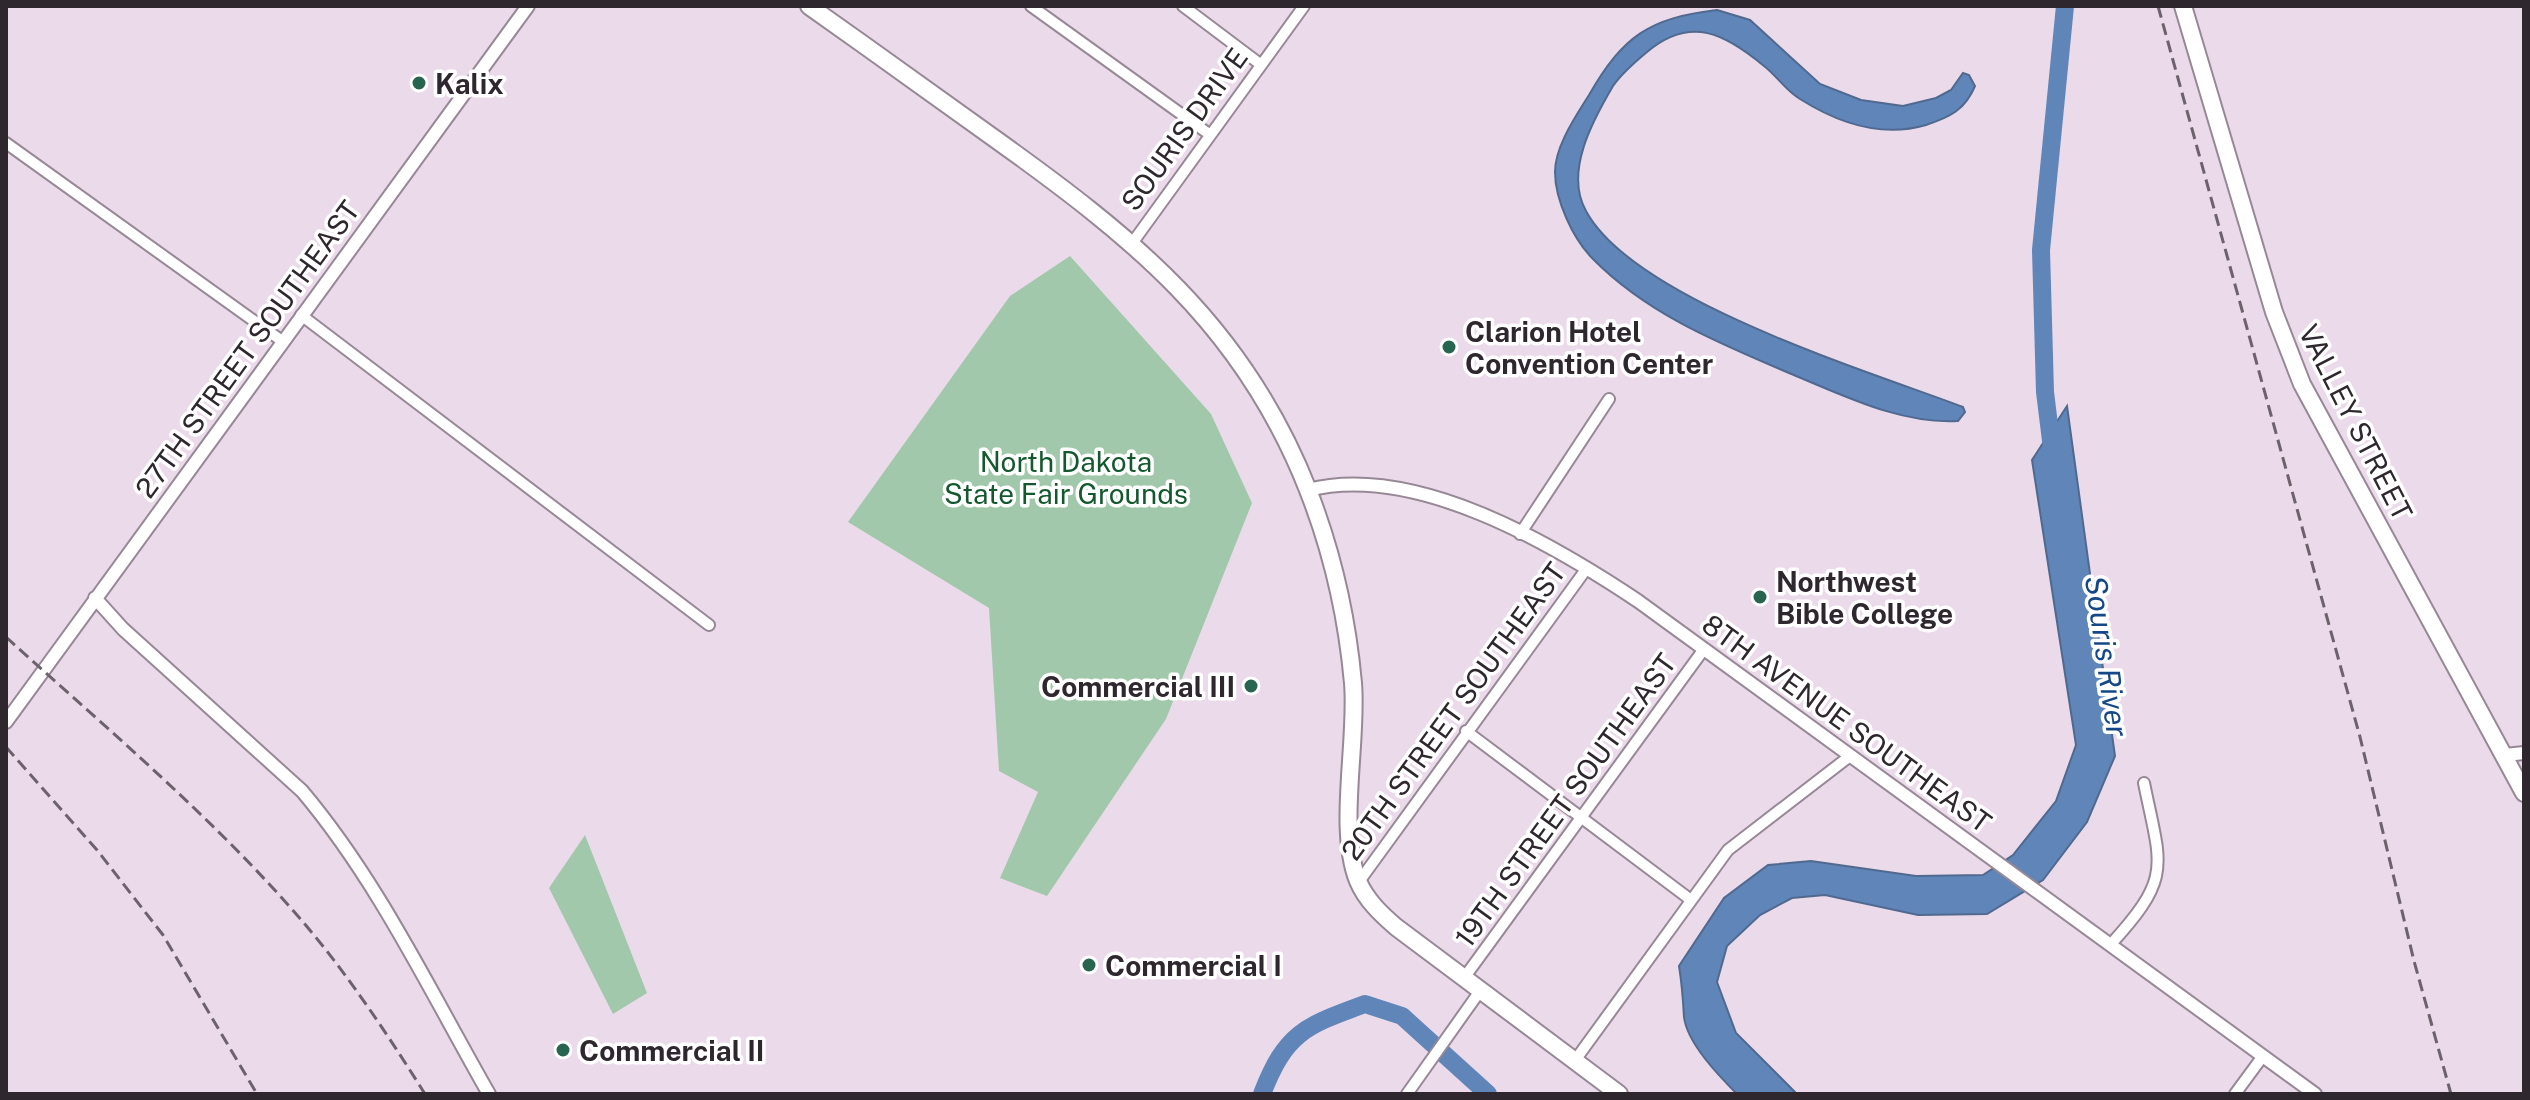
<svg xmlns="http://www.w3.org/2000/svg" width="2530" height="1100" font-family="'Public Sans',sans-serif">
	<rect width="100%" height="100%" fill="#ebdaea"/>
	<path fill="#a2c8ab" d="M1070 256 1211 414 1252 503 1166 719 1047 896 1000 878 1038 792 999 771 989 608 848 522 1010 296Z
		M585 835 647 993 613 1014 549 888Z"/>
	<path fill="#5f85b9" stroke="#50698f" stroke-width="2" d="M1717 10 1750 20 1820 84 1861 100 1903 106 1936 98 1951 90 1963 73 1969 75 1975 86C1965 110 1950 117 1926 125 1882 138 1838 123 1800 99 1786 91 1777 76 1764 66 1725 34 1691 15 1647 52 1635 62 1622 73 1613 86 1593 120 1564 172 1586 211 1634 300 1868 371 1963 407L1965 412 1958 421C1901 424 1847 397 1796 376 1724 345 1649 316 1593 259 1573 239 1555 200 1555 172 1555 146 1576 116 1589 95 1623 36 1649 18 1717 10Z
		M2067 406 2115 756 2087 822 2043 880 1987 914 1918 915 1825 895 1792 898 1760 915 1727 946 1717 982 1736 1033 1797 1094H1737C1719 1076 1687 1043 1684 1017 1683 999 1682 984 1679 966L1724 898 1768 865 1811 861 1916 876 1983 875 2013 855 2056 801 2076 745 2032 460Z"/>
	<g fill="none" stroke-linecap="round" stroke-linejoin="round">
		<path stroke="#5f85b9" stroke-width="18" d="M2053 457 2045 392 2041 250 2065 6
			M1262 1094C1286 1032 1305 1026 1365 1004L1402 1016 1488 1094"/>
		<defs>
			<path id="minor" d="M1031 6 1209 134
				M1183 6 1260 64
				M6 143 282 341
				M1133 242 1304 6
				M301 315 709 625
				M1520 534 1609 399
				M1466 731 1691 900
				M1358 883 1587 568
				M2111 944C2173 876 2161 867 2144 783
				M1464 978 1704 649
				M1576 1059 1728 850 1850 756
				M1407 1094 1480 991
				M2235 1094 2263 1056"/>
			<path id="tertiary" d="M1308 490C1415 463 1551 543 1638 601L2315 1094
				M95 598 123 629 302 791C378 881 430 991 489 1094
				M6 722 528 6
				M2505 755 2524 753"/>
			<path id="primary" d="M809 6C870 49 931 93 991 136 1131 236 1243 324 1308 490 1332 551 1347 617 1353 683 1358 741 1337 829 1358 881 1366 900 1381 914 1396 927L1619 1094
				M2183 6 2274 312 2302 384 2524 793"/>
		</defs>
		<use href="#minor" stroke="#978896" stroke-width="14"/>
		<use href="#tertiary" stroke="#978896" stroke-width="16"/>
		<use href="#primary" stroke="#978896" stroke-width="20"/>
		<use href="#minor" stroke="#fff" stroke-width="10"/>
		<use href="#tertiary" stroke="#fff" stroke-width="12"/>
		<use href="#primary" stroke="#fff" stroke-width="16"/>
		<path stroke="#6c626c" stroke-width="3" stroke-dasharray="12 6" stroke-linecap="butt" d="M2158 6 2360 737 2414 961 2451 1094
			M6 637C105 727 209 814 297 915 345 970 386 1032 425 1094
			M6 747 97 850 163 935 257 1094"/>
	</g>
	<g fill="#276550" stroke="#fff" stroke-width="3">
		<circle cx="419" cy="83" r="8"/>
		<circle cx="1449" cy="347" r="8"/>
		<circle cx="1760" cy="597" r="8"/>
		<circle cx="1251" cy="686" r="8"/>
		<circle cx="1089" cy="965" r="8"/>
		<circle cx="563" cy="1050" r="8"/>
	</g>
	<g text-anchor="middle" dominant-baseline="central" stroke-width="7" stroke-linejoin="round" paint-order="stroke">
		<g font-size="28" font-weight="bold" fill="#2e282e" stroke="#fff" text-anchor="start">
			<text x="435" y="83">Kalix</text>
			<text x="1465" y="331">Clarion Hotel<tspan x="1465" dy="32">Convention Center</tspan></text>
			<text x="1776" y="581">Northwest<tspan x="1776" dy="32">Bible College</tspan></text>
			<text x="1235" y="686" text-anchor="end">Commercial III</text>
			<text x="1105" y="965">Commercial I</text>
			<text x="579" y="1050">Commercial II</text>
		</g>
		<g font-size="28" fill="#2e282e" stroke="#fff">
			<text transform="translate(1184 129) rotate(-54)">SOURIS DRIVE</text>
			<text transform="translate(247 349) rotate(-54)">27TH STREET SOUTHEAST</text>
			<text transform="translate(2356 422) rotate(63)">VALLEY STREET</text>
			<text transform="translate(1453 711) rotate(-54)">20TH STREET SOUTHEAST</text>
			<text transform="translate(1847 723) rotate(36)">8TH AVENUE SOUTHEAST</text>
			<text transform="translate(1565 800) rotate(-54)">19TH STREET SOUTHEAST</text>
		</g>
		<g font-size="28" fill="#14582e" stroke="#fff">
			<text x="1066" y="461">North Dakota<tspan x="1066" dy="32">State Fair Grounds</tspan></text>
		</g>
		<g font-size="30" font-style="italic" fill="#154888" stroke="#fff">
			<text transform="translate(2107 656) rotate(82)">Souris River</text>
		</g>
	</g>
	<rect width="2530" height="1100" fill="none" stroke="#2e282e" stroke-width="16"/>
</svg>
